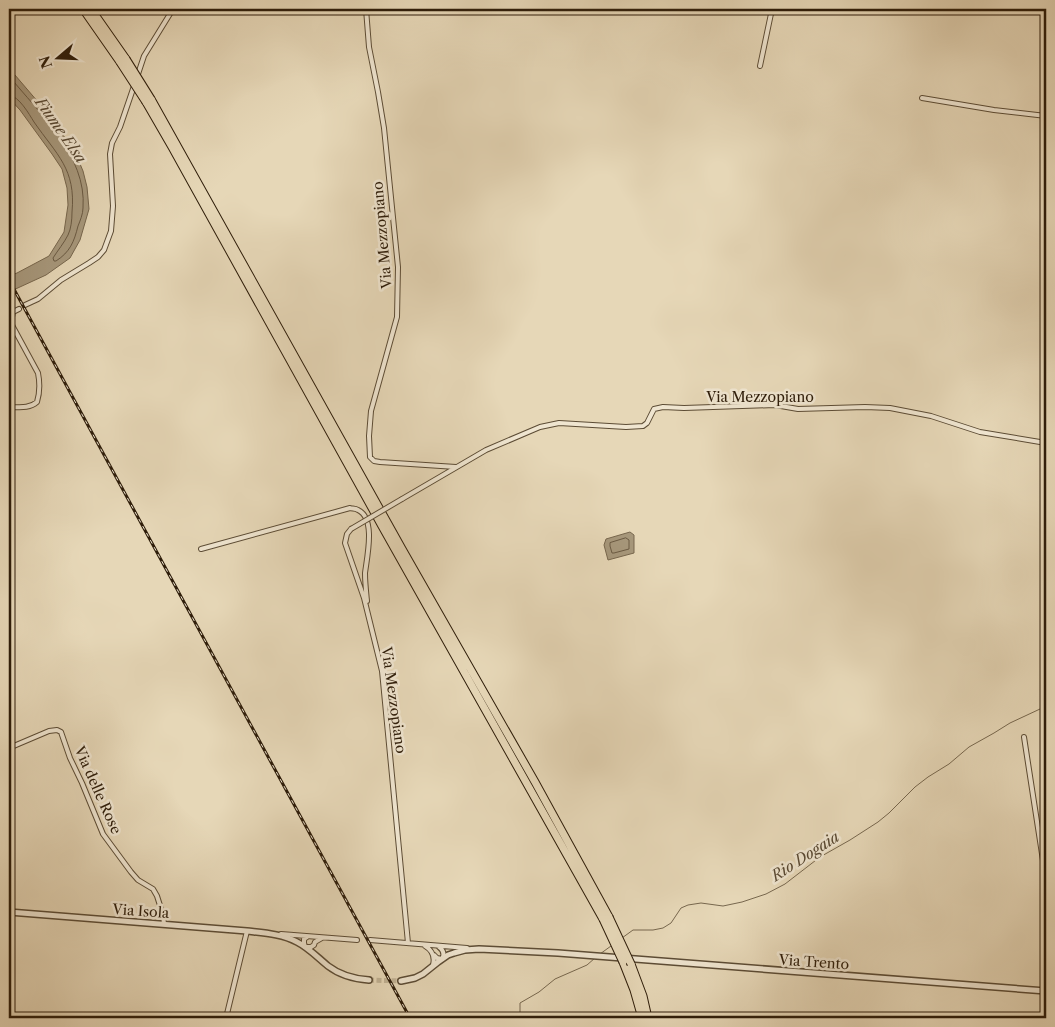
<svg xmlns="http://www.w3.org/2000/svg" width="1055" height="1027" font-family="'Libre Caslon Text',serif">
	<rect width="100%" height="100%" fill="#e6d7b7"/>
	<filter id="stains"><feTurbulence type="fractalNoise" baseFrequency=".004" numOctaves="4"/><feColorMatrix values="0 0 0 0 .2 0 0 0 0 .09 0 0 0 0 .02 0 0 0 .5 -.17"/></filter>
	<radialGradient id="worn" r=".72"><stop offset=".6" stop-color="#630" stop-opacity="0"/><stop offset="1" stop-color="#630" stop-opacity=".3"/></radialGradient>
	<path fill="#a7987c" stroke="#77674e" d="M9 68 50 116 75 152 83 171 87 187 89 209 80 240 70 258 46 275 9 292V276L17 273 49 256 64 232 68 205 67 188 62 169 52 154 20 110 9 98Z
		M630 532 634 535V553L608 560 604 545 606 539Z"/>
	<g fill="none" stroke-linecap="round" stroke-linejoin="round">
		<path stroke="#6a5a43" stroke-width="1" d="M9 76C39 113 87 156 83 208 83 214 80 221 78 226 74 242 70 252 56 261H54L53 258C58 250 64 243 68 235 71 229 72 220 72 212 76 169 57 155 34 122 29 114 19 96 9 95
			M626 538 629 540V549L614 553H612L610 546V543Z"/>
		<path stroke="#77674e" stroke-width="1" d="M622 938 633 930H653L663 928 671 923 681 908 688 905 701 903 723 906 742 902 766 894 785 884 820 857 850 840 878 822 889 813 915 787 928 777 949 764 969 747 994 733 1010 723 1040 709 1046 703
			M600 954 611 946
			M520 1018V1003L539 992 555 979 587 965 595 958"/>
		<path stroke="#c1b294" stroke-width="5" stroke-dasharray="5 2.5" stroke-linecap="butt" d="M369 980 401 981"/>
		<defs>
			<path id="minor" d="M366 9 369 47 378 92 384 128 398 267 397 317 371 411 369 436 370 457 374 461 380 462 456 467
				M760 66 772 9
				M137 77 144 56 173 9
				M922 98 994 110 1046 116
				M25 305 38 299 61 280 89 263 98 257 104 250 111 231 113 206 110 154 112 143 120 127 134 86
				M9 407C19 407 29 409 37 402 40 392 40 383 38 373L13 327 11 322 13 312 19 309
				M402 499 486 450 540 427 559 423 626 427 643 426 647 423 654 409 663 407 684 408 775 405 798 409 865 407 890 408 931 416 980 432 1046 443
				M351 529 347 534 345 543 364 598 382 671 408 943
				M201 549 350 508C352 509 355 508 358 510 376 518 367 557 365 573 365 582 366 591 367 601
				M1024 737 1046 880
				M9 748 49 731 57 730 61 732 70 758 82 783 103 834 131 872 138 880 153 889 157 896 163 915 164 924
				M281 934 357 940
				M307 937 304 939V943L305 947H311L314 945 315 942 322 938
				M370 940 467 948
				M425 946C432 950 435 957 433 965
				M434 955 437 958 442 959C445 954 443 950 439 947
				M226 1018 247 931"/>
			<path id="tertiary" d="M9 912 247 931C264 933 282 934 297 942 309 948 318 958 328 966 341 976 354 979 369 980
				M401 981 415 978 423 974 438 962 448 955 454 953 465 950 479 949 558 953 1046 991"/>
			<path id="trunk" d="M83 9 120 62
				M91 9 126 59
				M151 99 402 549 535 782 609 917
				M146 102 172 147 382 526 603 919
				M623 962 634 990 642 1018
				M631 964 643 996 648 1018"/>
		</defs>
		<use href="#minor" stroke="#5c4c35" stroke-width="6"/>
		<use href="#tertiary" stroke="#5c4c35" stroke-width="8"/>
		<use href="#trunk" stroke="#2e1d0a" stroke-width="9"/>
		<use href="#minor" stroke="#efe5d0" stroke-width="4"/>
		<use href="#tertiary" stroke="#efe5d0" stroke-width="5"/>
		<use href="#trunk" stroke="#e6d7b7" stroke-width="7"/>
		<defs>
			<path id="rail" d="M9 280 410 1018"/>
		</defs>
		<use href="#rail" stroke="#2e1d0a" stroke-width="3"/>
		<use href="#rail" stroke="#efe5d0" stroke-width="1" stroke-dasharray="4" stroke-linecap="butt"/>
		<defs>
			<path id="minor-bridge" d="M351 529 402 499"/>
			<path id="trunk-bridge" d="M126 59 151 99
				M120 62 146 102
				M609 917 631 964
				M603 919 623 962"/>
		</defs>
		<use href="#minor-bridge" stroke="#5c4c35" stroke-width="6" stroke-linecap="butt"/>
		<use href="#trunk-bridge" stroke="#2e1d0a" stroke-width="9" stroke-linecap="butt"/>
		<use href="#minor-bridge" stroke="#efe5d0" stroke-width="4"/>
		<use href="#trunk-bridge" stroke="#e6d7b7" stroke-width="7"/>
	</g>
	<g text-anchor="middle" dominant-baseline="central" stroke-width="5" stroke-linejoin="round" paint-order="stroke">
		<g font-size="14" fill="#2e1d0a" stroke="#efe5d0">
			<text transform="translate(382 235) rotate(-95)">Via Mezzopiano</text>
			<text x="760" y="397">Via Mezzopiano</text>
			<text transform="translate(394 700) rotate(82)">Via Mezzopiano</text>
			<text transform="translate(98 790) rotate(66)">Via delle Rose</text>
			<text transform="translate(141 911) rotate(4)">Via Isola</text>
			<text transform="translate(814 962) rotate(4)">Via Trento</text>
		</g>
		<g font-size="15" font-style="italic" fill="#584832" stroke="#efe5d0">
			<text transform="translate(61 130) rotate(55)">Fiume Elsa</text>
			<text transform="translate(805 856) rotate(-33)">Rio Dogaia</text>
		</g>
	</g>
	<rect width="1055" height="1027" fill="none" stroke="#e6d7b7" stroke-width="30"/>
	<rect x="10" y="10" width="1035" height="1007" fill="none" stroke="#2e1d0a" stroke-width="2.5"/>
	<rect x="15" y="15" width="1025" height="997" fill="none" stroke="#2e1d0a"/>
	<g transform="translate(58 58) rotate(251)" stroke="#efe5d0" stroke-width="4" paint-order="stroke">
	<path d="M0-4L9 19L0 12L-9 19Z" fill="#2e1d0a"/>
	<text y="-8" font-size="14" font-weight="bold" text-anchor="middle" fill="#2e1d0a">N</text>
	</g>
	<rect width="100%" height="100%" filter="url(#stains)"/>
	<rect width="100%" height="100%" fill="url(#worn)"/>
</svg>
